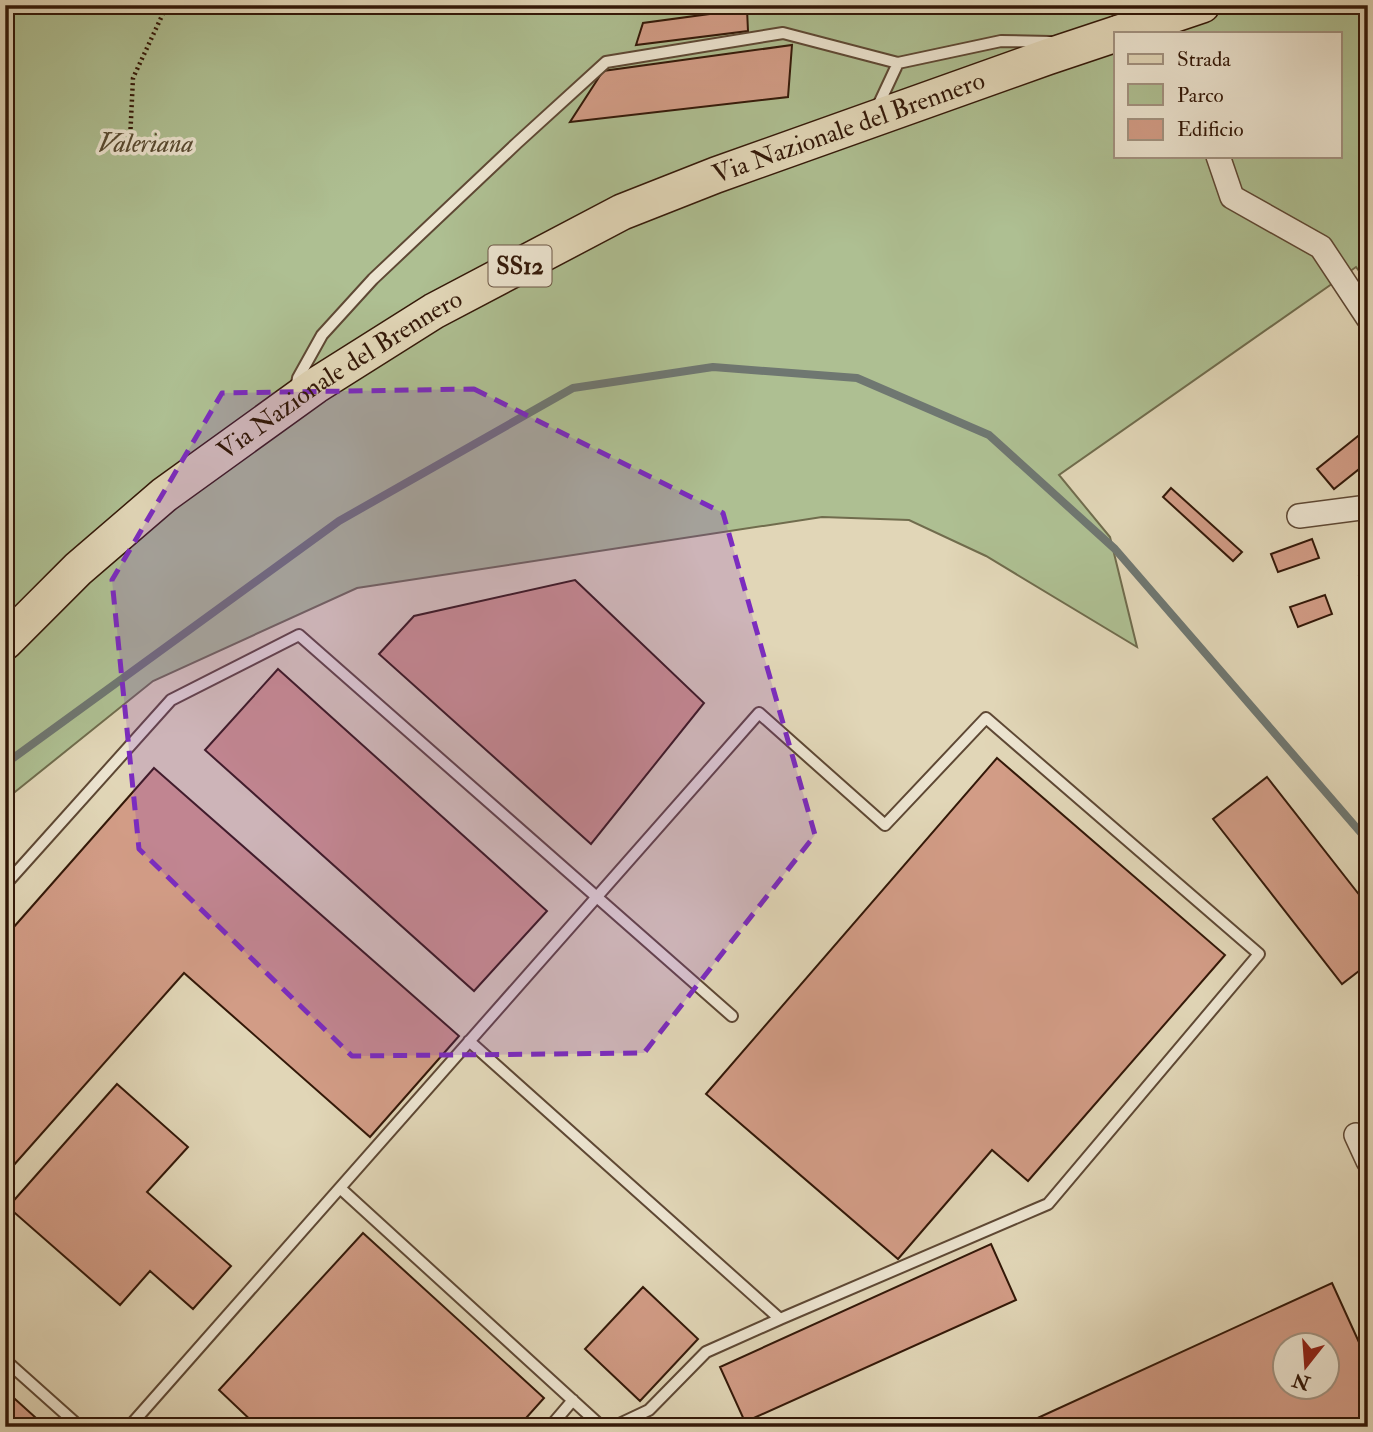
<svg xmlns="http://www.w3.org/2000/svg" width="1373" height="1432" font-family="'IM FELL Double Pica',serif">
	<rect width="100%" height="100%" fill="#e1d6b7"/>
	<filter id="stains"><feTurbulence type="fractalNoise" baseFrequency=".00286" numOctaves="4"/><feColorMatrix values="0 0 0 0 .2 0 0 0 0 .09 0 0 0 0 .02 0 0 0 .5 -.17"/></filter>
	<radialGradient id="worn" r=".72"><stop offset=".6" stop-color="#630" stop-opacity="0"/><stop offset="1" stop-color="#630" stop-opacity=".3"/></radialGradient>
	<path fill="#aebf92" stroke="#706c4d" stroke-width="2" fill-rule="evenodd" d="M5 5H1368V283L1356 267 1059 475 1110 537 1137 647 986 556 909 520 822 517 357 588 153 681 5 800ZM1116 33H1340V156H1116Z"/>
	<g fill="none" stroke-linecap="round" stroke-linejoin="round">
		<path stroke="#6f7771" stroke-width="8" d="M5 764 339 521 573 388 713 367 857 378 989 435 1115 549 1368 841"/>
	</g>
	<path fill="#d29c86" stroke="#331808" stroke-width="2" fill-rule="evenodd" d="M747 9 748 31 636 45 643 23Z
		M792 45 788 97 570 122 603 71Z
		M1368 428V482L1358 470 1334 489 1317 469Z
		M1171 488 1242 552 1233 561 1163 497Z
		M1365 538 1368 539V577L1359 575Z
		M1312 539 1319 558 1278 572 1271 554Z
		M575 580 704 703 591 844 379 654 414 616Z
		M1325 595 1332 614 1298 627 1290 607Z
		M278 669 547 911 474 991 205 750Z
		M997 758 1225 955 1028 1181 992 1150 898 1259 706 1094Z
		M154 768 459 1036 370 1137 184 973 5 1175V937Z
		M1267 777 1368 906V964L1342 984 1213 819Z
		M117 1084 188 1147 147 1192 231 1266 193 1309 150 1271 120 1305 8 1207Z
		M363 1233 544 1398 518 1427H258L219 1390Z
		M991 1244 1016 1300 745 1422 720 1367Z
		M1332 1283 1368 1362V1419L1352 1427H1018ZM1286 1344H1328V1386H1286Z
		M643 1287 698 1339 640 1401 585 1349Z
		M5 1390 46 1427H5Z"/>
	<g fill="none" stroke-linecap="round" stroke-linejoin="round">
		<defs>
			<path id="lane" d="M877 108 898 63
				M296 388 298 378 322 335 373 279 517 143 606 62 783 33 898 63 1001 41 1051 42
				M5 885 171 700 299 635 732 1016
				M340 1188 602 1427
				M5 1360 80 1427
				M129 1427C339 1189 549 951 759 713L885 825 986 718 1259 954 1048 1204 780 1319 469 1041
				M550 1427 573 1400
				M613 1427 649 1410 706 1352 780 1319"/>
			<path id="street" d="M1218 156 1232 197 1321 247 1368 318
				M1299 516 1368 507
				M1356 1135 1368 1161"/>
			<g id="primary">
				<path d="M1119 33 1202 5"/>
				<path id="s1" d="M5 642 78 569 164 495 315 386 434 311 622 212 716 175 1047 57 1116 34"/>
			</g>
		</defs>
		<use href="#lane" stroke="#5e4834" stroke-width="14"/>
		<use href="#street" stroke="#5e4834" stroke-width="26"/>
		<use href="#primary" stroke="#331808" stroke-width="38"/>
		<path stroke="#331808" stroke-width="4.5" stroke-dasharray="2 3.5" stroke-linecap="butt" d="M130 140 133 78 167 5"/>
		<use href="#lane" stroke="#ece4d0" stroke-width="10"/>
		<use href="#street" stroke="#ece4d0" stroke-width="23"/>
		<use href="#primary" stroke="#e1d6b7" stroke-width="35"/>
	</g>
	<path fill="#7b2cbf" fill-opacity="0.2" stroke="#7b2cbf" stroke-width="5" stroke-dasharray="14 9" stroke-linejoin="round" d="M474 389 723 513 815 835 644 1053 352 1056 139 849 112 580 222 393Z"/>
	<g text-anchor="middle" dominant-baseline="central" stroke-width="7" stroke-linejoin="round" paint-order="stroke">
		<rect fill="#ece4d0" stroke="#6a5544" stroke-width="2" x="488.5" y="245.5" width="63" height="41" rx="5"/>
		<g font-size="24" font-weight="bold" fill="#331808">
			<text x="520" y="266">SS12</text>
		</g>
		<g font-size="26" fill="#331808" stroke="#ece4d0">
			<text stroke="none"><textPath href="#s1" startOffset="998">Via Nazionale del Brennero</textPath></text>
			<text stroke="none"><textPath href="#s1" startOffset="430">Via Nazionale del Brennero</textPath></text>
		</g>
		<g font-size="26" font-style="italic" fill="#584a31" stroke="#ece4d0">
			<text x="146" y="144">Valeriana</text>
		</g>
	</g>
	<rect width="1373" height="1432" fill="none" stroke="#e1d6b7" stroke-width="28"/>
	<rect x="7" y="7" width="1359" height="1418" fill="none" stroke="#331808" stroke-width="3.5"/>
	<rect x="14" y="14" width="1345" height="1404" fill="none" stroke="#331808" stroke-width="2"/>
	<rect x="1114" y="32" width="228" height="126" fill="#ece4d0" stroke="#a29280" stroke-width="2"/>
	<rect x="1128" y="54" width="35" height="10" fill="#e1d6b7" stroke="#a29280" stroke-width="2"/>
	<text x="1177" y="66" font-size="21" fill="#331808">Strada</text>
	<rect x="1128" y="84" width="35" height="21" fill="#aebf92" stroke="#a29280" stroke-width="2"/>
	<text x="1177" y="102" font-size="21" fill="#331808">Parco</text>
	<rect x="1128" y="119" width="35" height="21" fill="#d29c86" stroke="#a29280" stroke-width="2"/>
	<text x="1177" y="136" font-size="21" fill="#331808">Edificio</text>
	<g transform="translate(1306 1366) rotate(197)"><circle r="33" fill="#ece4d0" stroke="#a29280" stroke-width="2"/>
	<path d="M0-5L12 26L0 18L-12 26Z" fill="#8f2418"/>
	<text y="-10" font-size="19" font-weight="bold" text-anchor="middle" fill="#331808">N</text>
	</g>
	<rect width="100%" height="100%" filter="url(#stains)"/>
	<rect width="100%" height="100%" fill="url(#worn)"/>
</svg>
